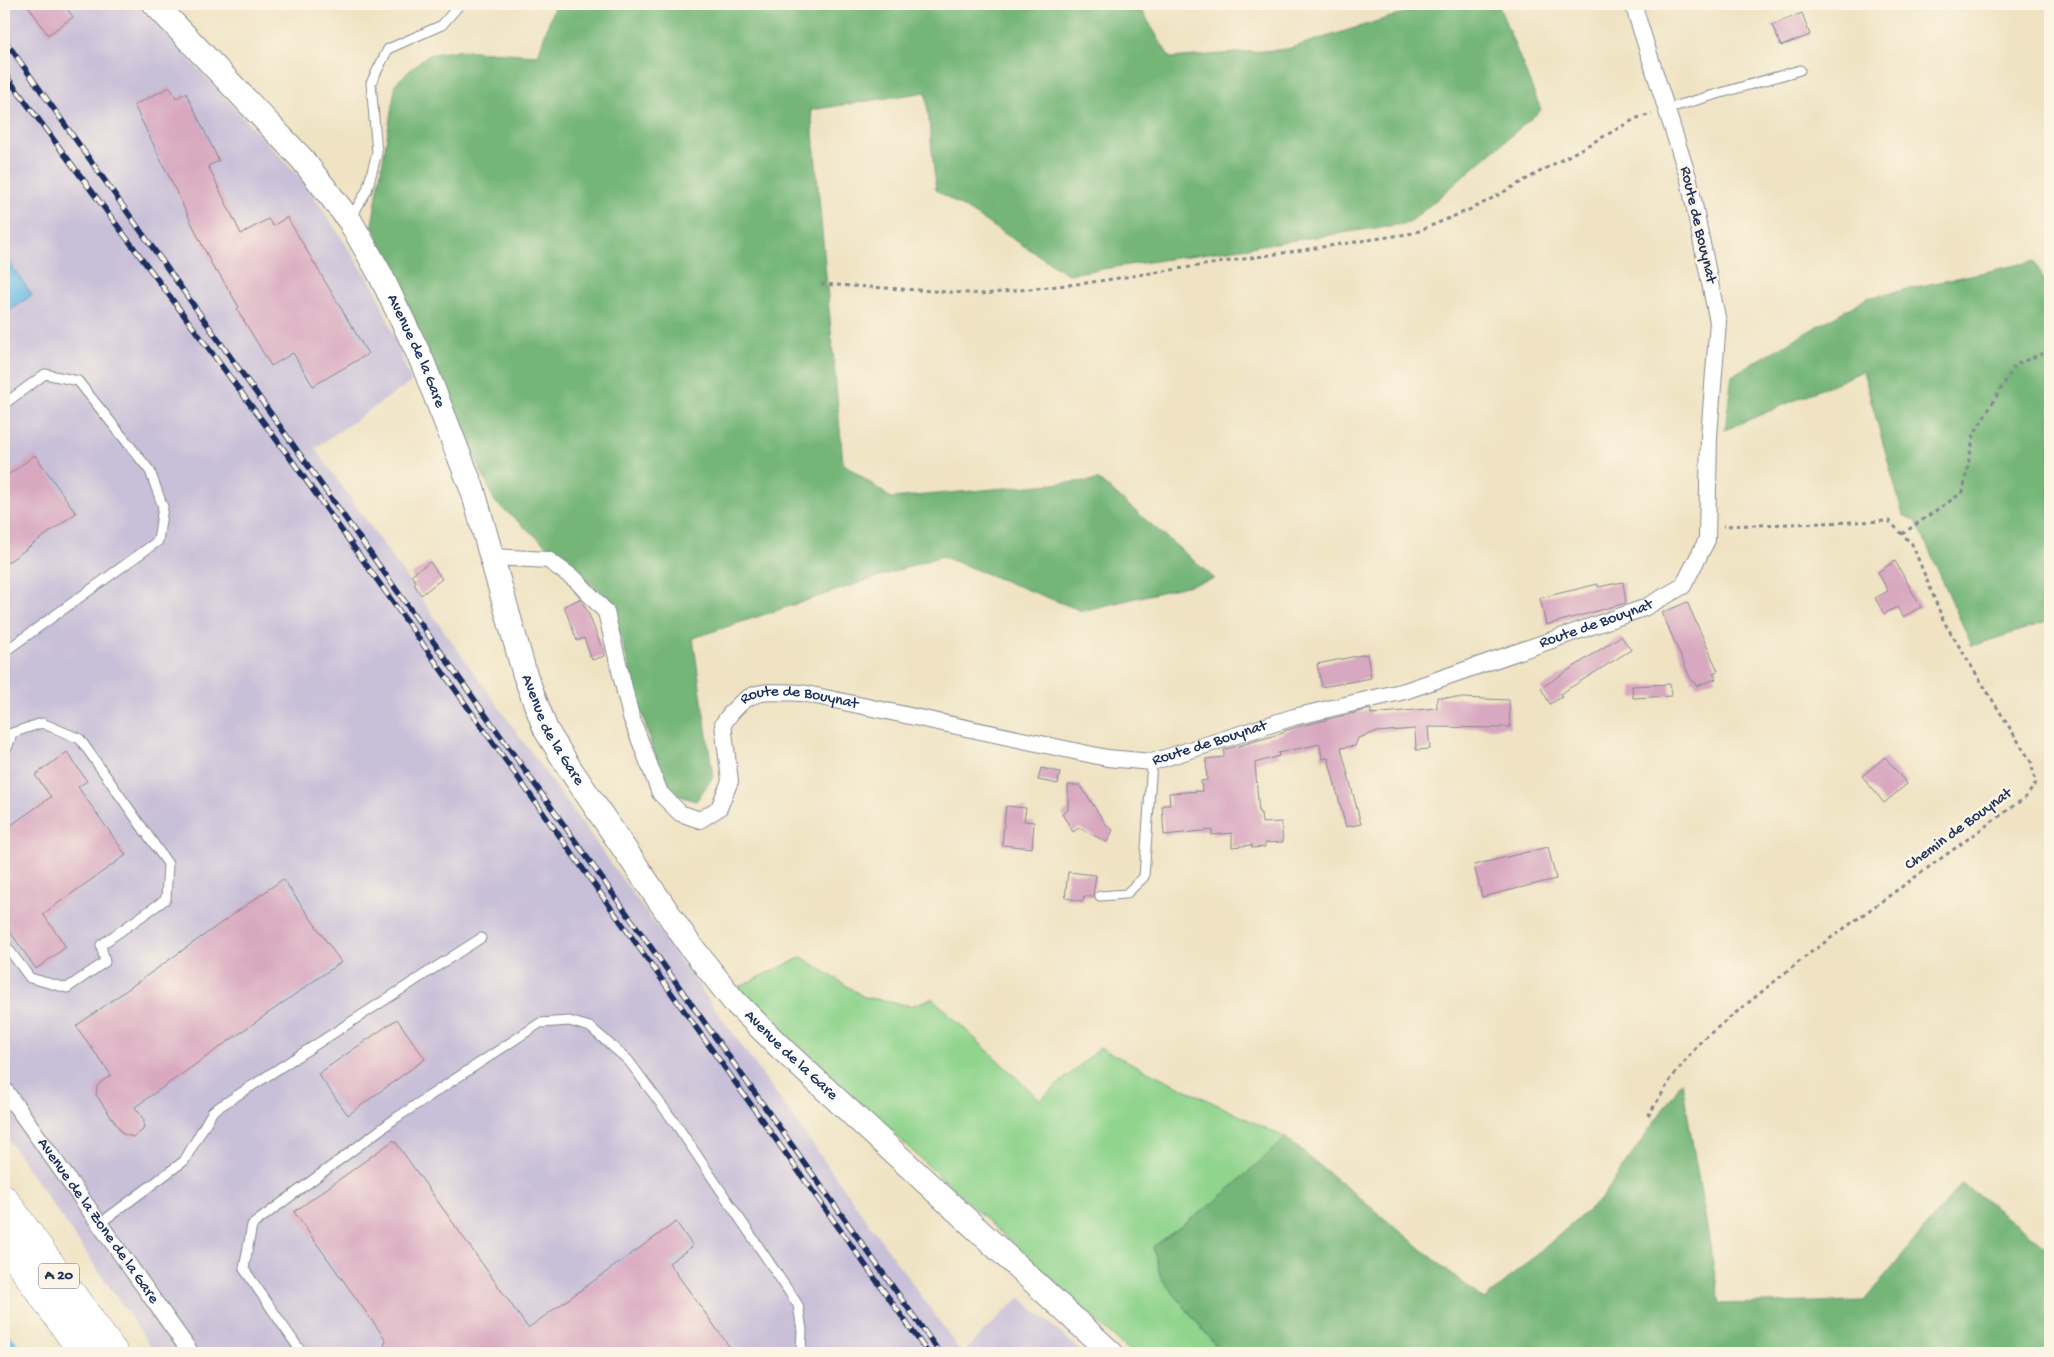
<svg xmlns="http://www.w3.org/2000/svg" width="2054" height="1357" font-family="'Gochi Hand',sans-serif">
	<rect width="100%" height="100%" fill="#fcf5e5"/>
	<filter id="ink" filterUnits="userSpaceOnUse"><feTurbulence type="fractalNoise" baseFrequency=".02" numOctaves="2"/><feDisplacementMap in="SourceGraphic" scale="10" xChannelSelector="R" yChannelSelector="G"/><feConvolveMatrix kernelMatrix="1 2 1 2 8 2 1 2 1" color-interpolation-filters="sRGB"/></filter>
	<filter id="wash" filterUnits="userSpaceOnUse"><feTurbulence type="fractalNoise" baseFrequency=".0096" numOctaves="4" result="noise"/><feDisplacementMap in="SourceGraphic" scale="20" xChannelSelector="R" yChannelSelector="G"/><feGaussianBlur stdDeviation="1.12" result="paint"/><feColorMatrix in="noise" values="0 0 0 0 0 0 0 0 0 0 0 0 0 0 0 0 0 1.4 0 .05"/><feComposite in="paint" operator="in"/></filter>
	<g filter="url(#wash)">
		<rect width="100%" height="100%" fill="#efe3c3"/>
		<path fill="#c8bfd8" d="M4 4H137L306 184 377 292 411 382 315 448 427 607 962 1353 1020 1297 1083 1353H155L4 1134Z"/>
		<path fill="#90d48d" stroke="#568276" d="M802 957 864 997 911 1006 932 998 1040 1100 1100 1048 1286 1138 1216 1201 1153 1247 1161 1278 1222 1353H1131L736 988Z"/>
		<path fill="#74b678" stroke="#48726b" d="M555 4H1138L1170 58 1287 49 1433 4H1498L1541 110 1409 223 1068 274 936 190 926 92 811 110 843 463 891 498 1099 480 1215 579 1082 611 941 556 693 638 713 777 696 801 677 795 659 773 610 599 495 502 372 225 396 83 427 55 458 50 538 55Z
			M2034 261 2050 291V621L1972 646 1916 521 1903 515 1863 371 1725 430 1732 375 1867 298Z
			M1682 1082 1720 1304 1864 1301 1962 1183 2050 1250V1353H1222L1161 1278 1153 1247 1216 1201 1286 1138 1484 1300 1602 1198Z"/>
		<path fill="#66bce3" stroke="#4076a0" d="M4 255 32 295 4 315Z"/>
		<g fill="none" stroke-linecap="round" stroke-linejoin="round">
			<path stroke="#66bce3" stroke-width="30" d="M4 1350 6 1353"/>
		</g>
		<g id="blocks">
			<path fill="#d8a8c0" d="M27 4H64L73 17 48 35Z
				M1802 13 1810 35 1781 46 1772 25Z
				M170 87 176 98 186 93 219 161 208 166 241 234 268 219 273 226 287 217 368 354 313 386 293 353 271 366 237 309 239 307 218 272 215 271 134 105Z
				M35 455 76 513 4 565V478Z
				M1895 561 1921 607 1903 617 1897 607 1884 614 1875 598 1888 591 1878 572Z
				M430 562 442 579 421 595 414 584 416 582 411 575Z
				M1623 582 1626 603 1546 625 1540 598 1598 584V587Z
				M580 599 588 612 605 656 592 660 584 638 577 641 564 606Z
				M1687 602 1718 671 1713 673 1716 679 1696 686 1694 681 1692 682 1662 613Z
				M1621 636 1631 650 1560 694 1562 697 1550 704 1541 688Z
				M1367 654 1371 678 1322 687 1317 664Z
				M1670 684 1671 696 1633 698 1632 686Z
				M1437 697 1509 700 1510 727H1500V728L1428 727 1430 749 1416 750 1415 729 1376 732 1358 738 1355 746 1341 748 1361 824 1346 827 1328 758 1322 759 1320 744 1278 753 1279 756 1255 763 1259 813H1261L1262 823 1281 822 1283 842 1265 843V847L1252 848V845L1232 847V833L1212 835V830L1164 835 1162 805H1170L1169 793 1202 791 1201 781 1207 780 1206 759 1224 757V750L1283 733 1284 731 1297 727 1371 709V714L1437 708Z
				M67 752 87 781 78 787 126 855 43 914 66 947 36 969 4 923V830L51 797 35 775Z
				M1885 757 1907 784 1884 803 1862 776Z
				M1041 768 1060 772 1058 784 1038 780Z
				M1068 785H1080L1107 826 1113 830 1107 842 1079 828 1073 832 1062 814 1068 810Z
				M1006 806 1026 808 1024 821 1034 822 1032 848 1002 845Z
				M1548 847 1556 879 1482 897 1474 865Z
				M1068 872 1096 875 1093 897 1084 896 1083 901 1065 898Z
				M283 879 341 962 135 1107 144 1120 143 1130 134 1137 123 1134 96 1095 97 1087 100 1083 111 1075 76 1026Z
				M397 1019 425 1059 348 1115 318 1074Z
				M394 1140 528 1328 676 1222 693 1246 669 1263 734 1353H382L386 1340 294 1212Z"/>
		</g>
	</g>
	<g filter="url(#ink)">
		<use href="#blocks" fill-opacity="0" stroke="#858990" stroke-width="1"/>
		<g fill="none" stroke-linecap="round" stroke-linejoin="round">
			<defs>
				<path id="lane" d="M1666 109 1800 70
					M351 218 367 190 377 153 371 83 388 49 442 25 460 4
					M4 404 45 374 78 381 150 471 163 507 158 541 4 652
					M4 749 8 746 12 733 42 723 80 739 168 864 166 899 101 945 105 962 67 988 30 978 4 943
					M1100 896 1126 894 1144 877 1152 762
					M99 1224 184 1161 213 1111 481 938
					M302 1353 244 1269 252 1225 396 1118 540 1023 569 1021 590 1027 628 1060 678 1127 798 1305 802 1330 801 1353"/>
				<g id="street">
					<path id="s1" d="M493 557 548 560 576 580 606 612 631 717 660 793 680 813 700 820 719 808 730 781 723 724C748 687 761 692 802 693L1107 758 1152 762 1294 717 1405 691 1644 608 1683 586 1707 540 1709 436 1718 322 1689 180 1633 4"/>
					<path id="s2" d="M4 1089 191 1353"/>
				</g>
				<g id="secondary">
					<path id="s3" d="M155 4 302 159 350 221 380 274 422 361 473 491 525 675 546 730 570 769 689 944 733 1000 782 1049 1111 1353"/>
				</g>
				<path id="highway" d="M4 1199 114 1353
					M4 1241 83 1353"/>
			</defs>
			<use href="#lane" stroke="#858990" stroke-width="11"/>
			<use href="#street" stroke="#858990" stroke-width="18"/>
			<use href="#secondary" stroke="#858990" stroke-width="26"/>
			<use href="#highway" stroke="#858990" stroke-width="29"/>
			<path stroke="#858990" stroke-width="3" stroke-dasharray="4 4" stroke-linecap="butt" d="M821 284 983 294 1086 283 1414 233 1478 206 1637 118 1652 114
				M1902 534 1963 492 1974 434 2015 365 2050 350
				M1648 1116 1671 1079 1702 1040 1810 953 2026 797 2036 783 2031 762 1944 622 1912 544 1889 521 1723 526"/>
			<use href="#lane" stroke="#fff" stroke-width="9"/>
			<use href="#street" stroke="#fff" stroke-width="16"/>
			<use href="#secondary" stroke="#fff" stroke-width="24"/>
			<use href="#highway" stroke="#fff" stroke-width="28"/>
			<defs>
				<path id="rail" d="M4 39 940 1353
					M4 73 293 462 928 1353"/>
			</defs>
			<use href="#rail" stroke="#1b2f5e" stroke-width="5.5"/>
			<use href="#rail" stroke="#fcf5e5" stroke-width="4" stroke-dasharray="11" stroke-linecap="butt"/>
		</g>
	</g>
	<g text-anchor="middle" dominant-baseline="central" stroke-width="5" stroke-linejoin="round" paint-order="stroke">
		<rect fill="#fcf5e5" stroke="#5e6a86" stroke-width="1" x="39" y="1263.5" width="40" height="25" rx="4"/>
		<g font-size="15" font-weight="bold" fill="#1b2f5e">
			<text x="59" y="1276">A 20</text>
		</g>
		<g font-size="16" fill="#1b2f5e" stroke="#fcf5e5">
			<text transform="translate(1697 225) rotate(77)">Route de Bouynat</text>
			<text stroke="none"><textPath href="#s3" startOffset="438">Avenue de la Gare</textPath></text>
			<text stroke="none"><textPath href="#s1" startOffset="1395">Route de Bouynat</textPath></text>
			<text stroke="none"><textPath href="#s1" startOffset="570">Route de Bouynat</textPath></text>
			<text stroke="none"><textPath href="#s3" startOffset="842">Avenue de la Gare</textPath></text>
			<text stroke="none"><textPath href="#s1" startOffset="990">Route de Bouynat</textPath></text>
			<text transform="translate(1959 830) rotate(-36)">Chemin de Bouynat</text>
			<text stroke="none"><textPath href="#s3" startOffset="1248">Avenue de la Gare</textPath></text>
			<text stroke="none"><textPath href="#s2" startOffset="162">Avenue de la Zone de la Gare</textPath></text>
		</g>
	</g>
	<rect width="2054" height="1357" fill="none" stroke="#fcf5e5" stroke-width="20"/>
</svg>
